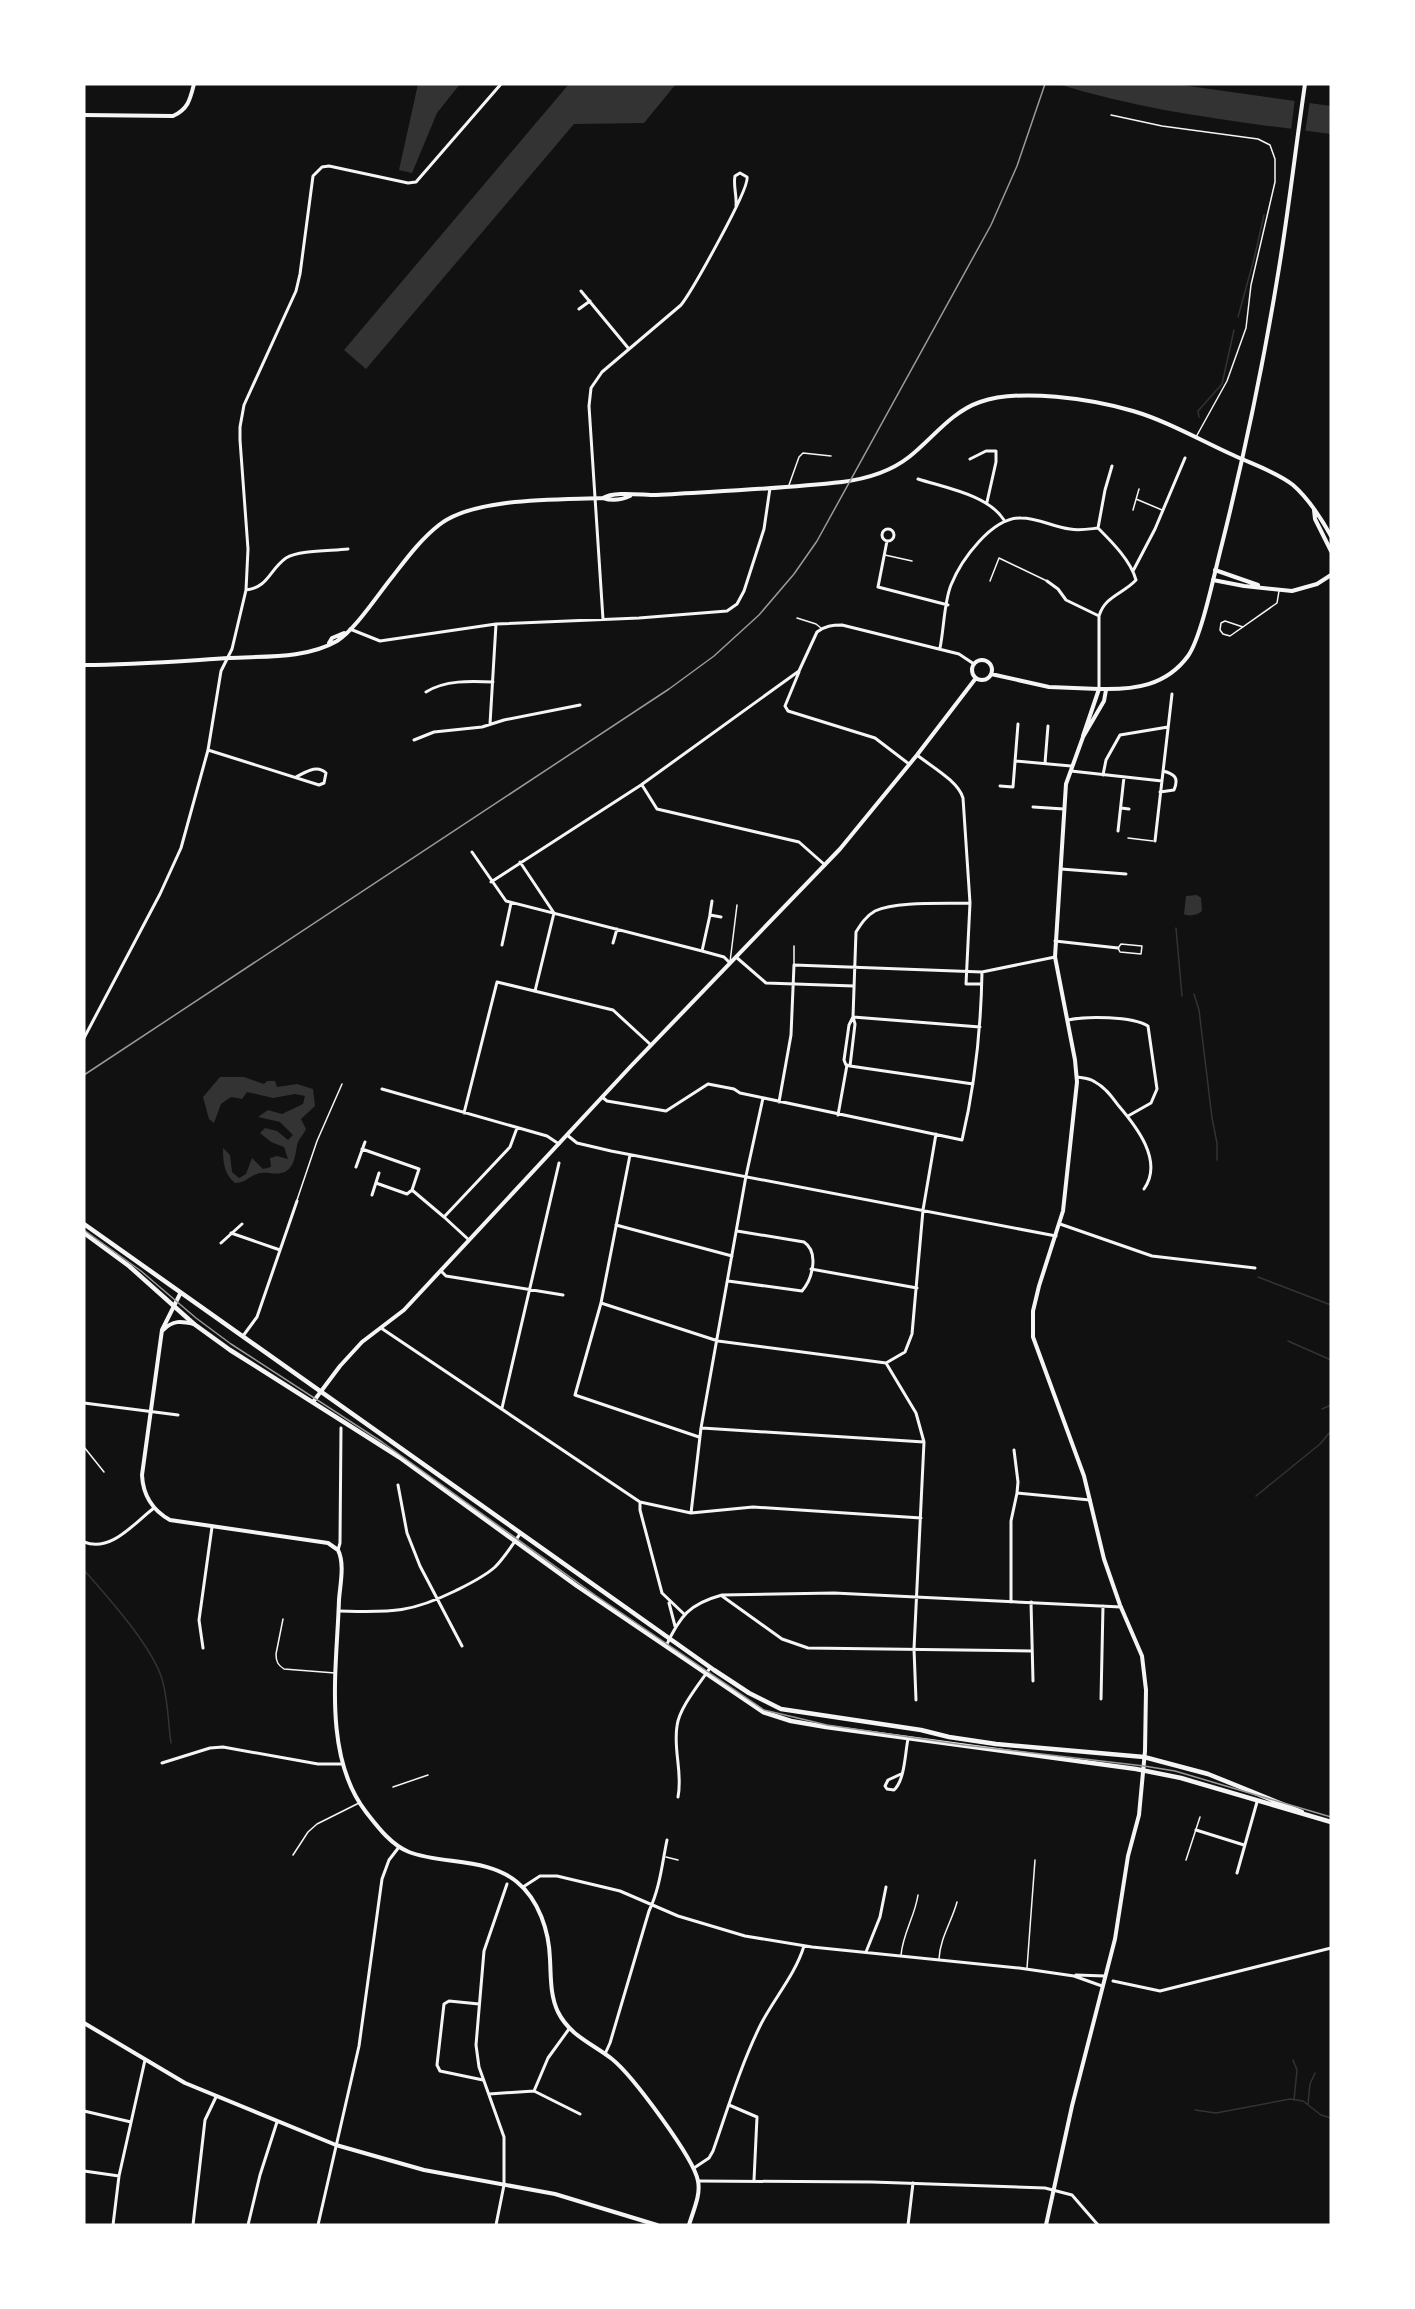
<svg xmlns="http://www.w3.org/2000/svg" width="1415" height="2309" viewBox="0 0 1415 2309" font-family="'Golos Text',sans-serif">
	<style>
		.water { fill: #333 }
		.pier { fill: #111 }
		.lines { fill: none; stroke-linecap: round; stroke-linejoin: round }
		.stream { stroke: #333; stroke-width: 1.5 }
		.service { stroke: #f5f5f5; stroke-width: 1.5 }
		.minor { stroke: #f5f5f5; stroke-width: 3 }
		.tertiary { stroke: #f5f5f5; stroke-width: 4 }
		.secondary { stroke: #f5f5f5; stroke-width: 4 }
		.primary { stroke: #f5f5f5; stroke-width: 4.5 }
		.tram { stroke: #9a9a9a; stroke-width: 1.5 }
		.rail { stroke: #9a9a9a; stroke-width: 1.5 }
	</style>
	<rect width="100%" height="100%" fill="#111"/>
	<path class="water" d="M 418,84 L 460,84 L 437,113 L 412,173 L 399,170 Z
		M 569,84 L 676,84 L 644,123 L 574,124 L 366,369 L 344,350 Z
		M 1058,84 L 1175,84 L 1331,106 L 1331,134 C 1239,122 1147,112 1058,84 Z
		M 1197,895 L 1201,898 L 1202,911 C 1198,915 1189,917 1184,914 L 1186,896 Z
		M 220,1077 L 244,1077 L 264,1084 L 267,1081 L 275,1081 L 277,1087 L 297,1084 L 313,1089 L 315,1106 L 301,1119 L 306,1129 C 304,1134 297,1141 297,1146 C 295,1156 294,1171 281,1173 C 274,1175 265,1171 257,1174 C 248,1177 246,1183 235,1183 C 224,1174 223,1162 223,1148 L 230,1155 L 232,1172 L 239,1178 L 246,1174 L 252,1158 L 263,1169 L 271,1167 L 270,1158 L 277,1156 L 288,1159 L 284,1147 L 271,1142 L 260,1133 L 265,1128 L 277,1131 L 288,1140 L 293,1135 L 280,1122 L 258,1117 L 268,1110 L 282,1114 L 303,1104 L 305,1096 L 295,1094 L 273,1098 L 247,1092 L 242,1099 L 231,1097 L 221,1104 L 214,1123 L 209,1119 L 203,1097 Z"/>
	<path class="pier" d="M 1295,98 L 1310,100 L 1305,133 L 1291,131 Z"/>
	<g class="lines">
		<path class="stream" d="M 1238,317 L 1254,259 L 1264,215
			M 1199,417 L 1198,411 L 1222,384 L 1234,330
			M 1176,928 L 1182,996
			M 1194,994 L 1199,1010 L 1212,1118 L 1217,1143 L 1217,1160
			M 1258,1277 L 1331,1305
			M 1288,1341 L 1331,1360
			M 1322,1409 L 1331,1405
			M 1256,1496 L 1320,1444 L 1331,1431
			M 84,1570 C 107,1596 152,1646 162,1679 C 168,1699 168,1722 171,1743
			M 1293,2060 L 1297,2070 L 1294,2100
			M 1308,2104 L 1310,2084 L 1315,2073
			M 1195,2110 L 1216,2113 L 1290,2099 L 1303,2101 L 1321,2115 L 1331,2118"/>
		<path class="service" d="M 1111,115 L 1162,126 L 1258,139 L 1270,145 L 1275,159 L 1275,182 L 1251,285 L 1246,328 L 1227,381 L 1196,437
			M 789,485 L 799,457 L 803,453 L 831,456
			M 1136,499 L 1162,510
			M 1133,510 L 1139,489
			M 885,555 L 912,561
			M 990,581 L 999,558 L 1047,581
			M 797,618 L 816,624 L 821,628
			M 1243,627 L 1225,621 L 1221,623 L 1220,630 L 1223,634 L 1230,636 L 1277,603 L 1279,591
			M 1128,838 L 1153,841
			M 1121,944 L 1142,946 L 1141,954 L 1120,952 L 1118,948 Z
			M 794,946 L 794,964
			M 730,962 L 737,905
			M 297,1200 L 317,1141 L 342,1084
			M 84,1447 L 104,1472
			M 283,1619 L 276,1654 C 276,1662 278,1665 284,1669 L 335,1673
			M 393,1787 L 428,1775
			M 293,1855 L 308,1832 L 317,1824 L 359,1803
			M 666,1857 L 678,1860
			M 1186,1860 L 1200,1817
			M 901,1955 C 903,1933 915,1916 918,1895
			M 939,1959 C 940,1938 952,1921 957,1902
			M 1027,1968 L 1035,1860"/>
		<path class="minor" d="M 581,291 L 629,349
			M 579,309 L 590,301
			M 970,459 L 986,451 L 996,451 L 996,462 L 987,502
			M 918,479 C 946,488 988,495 1004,520
			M 1098,528 L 1105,490 L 1112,466
			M882 535a6 6 0 1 1 12 0a6 6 0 1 1-12 0Z
			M 887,541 L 878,587 L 948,605
			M 1133,571 L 1155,529 L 1185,458
			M 1047,581 L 1058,589 L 1066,600 L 1099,616
			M 246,590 C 269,587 269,570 286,558 C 299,550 331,551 348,549
			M 603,619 L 589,406 L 591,388 L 602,372 L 681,305 C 692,291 750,188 747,177 L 740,173 L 735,176 C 733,186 737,195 736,206
			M 350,629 L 380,641 L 496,624 L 639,618 L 727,611 L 737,604 L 744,591 L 764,529 L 770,488
			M 940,648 C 944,629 944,602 951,585 C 961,560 992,517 1021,518 C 1039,518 1053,527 1070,529 C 1079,531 1089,529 1098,528 C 1112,542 1131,561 1136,580 C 1123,594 1105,596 1099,616 L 1099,689
			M 799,672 L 785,706 L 788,711 L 875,738 L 909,764
			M 426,692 C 445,680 470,681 493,682
			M 490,724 L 496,624
			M 414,740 L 434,732 L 482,727 L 504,720 L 580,705
			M 208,750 L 319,785 L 324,783 L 326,773 C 317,764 306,772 296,777
			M 917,755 C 932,767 958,781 963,798 L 970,903 L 966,984 L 981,984
			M 1015,761 L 1071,766
			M 1045,763 L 1048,726
			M 1071,771 L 1162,781
			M 1103,775 L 1106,760 L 1120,735 L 1168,727
			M 642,785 L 657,809 L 799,842 L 825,865
			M 1000,786 L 1013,787 L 1018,724
			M 1160,792 L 1174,790 C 1179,778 1175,774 1163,771
			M 1033,807 L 1064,809
			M 1121,808 L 1129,809
			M 1118,831 L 1124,777
			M 1155,841 L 1172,694
			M 472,852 L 506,901 L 702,951 L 724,957 L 730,963
			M 520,862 L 554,913 L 535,991
			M 1061,869 L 1126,874
			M 491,882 L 641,785 L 799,671 L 817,632 C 825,626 832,625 842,625 L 959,654 L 974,664
			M 710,914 L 712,901
			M 1055,941 L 1118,948
			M 613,943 L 617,929
			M 502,945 L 511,903
			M 702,951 L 710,915 L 721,917
			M 736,957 L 766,983 L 854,986
			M 853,1017 L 980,1027
			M 1068,1020 C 1086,1016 1132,1016 1148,1026 L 1157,1089 L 1151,1103 L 1128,1116
			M 84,1038 L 160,894 L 181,848 L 208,750 L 221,671 L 232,649 L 246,590 L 248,549 L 240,440 L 240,427 L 244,405 L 296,291 L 300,274 L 313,176 L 322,167 L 329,166 L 408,183 L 416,182 L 501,84
			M 846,1065 L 844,1060 L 849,1025 L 853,1017
			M 850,1066 L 973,1084
			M 1077,1077 C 1084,1078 1090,1078 1095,1082 C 1105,1087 1112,1097 1118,1105 C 1136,1126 1164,1161 1144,1189
			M 382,1089 L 547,1136 L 559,1144
			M 602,1097 L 607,1101 L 666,1111 L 708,1084 L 734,1089 L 740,1093 L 962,1140 C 975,1085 981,1029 982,972
			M 779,1102 L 791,1035 L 794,965 L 982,972 L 1055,957
			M 464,1113 L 497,982 L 613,1010 L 651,1045
			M 838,1115 L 847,1065 L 850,1066 L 855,1024 L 853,1017 L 856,932 C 861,924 866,916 875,911 C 897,901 945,904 970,903
			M 567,1135 L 577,1143 L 611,1151 L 1056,1236
			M 362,1149 L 419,1169 L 412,1190 L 444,1217
			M 630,1155 L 601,1303 L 575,1395 L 699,1437
			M 356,1167 L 365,1142
			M 376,1183 L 407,1194 L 412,1190
			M 372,1195 L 379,1173
			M 1060,1224 L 1152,1256 L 1255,1268
			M 616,1225 L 732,1256
			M 231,1233 L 280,1250
			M 469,1240 L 444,1217 L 510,1147 L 517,1128
			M 221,1243 L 242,1224
			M 811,1269 L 917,1288
			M 441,1271 L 446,1276 L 563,1295
			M 728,1281 L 802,1291 C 813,1278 819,1252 804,1242 L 737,1231
			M 601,1303 L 718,1341 L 886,1363
			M 381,1328 L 640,1502 L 640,1510 L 662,1593 L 684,1614
			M 243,1336 L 257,1317 L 297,1201
			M 886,1363 L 916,1413 L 924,1442 L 914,1649 L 916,1700
			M 886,1363 L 905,1352 L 912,1334 L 923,1210 L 936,1134
			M 84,1403 L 178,1415
			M 502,1408 L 559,1163
			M 702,1428 L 924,1442
			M 1014,1450 L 1018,1482 L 1017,1493
			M 398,1485 L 407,1533 L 420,1566 L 462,1646
			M 640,1502 L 691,1513 L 753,1507 L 921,1518
			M 691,1513 L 701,1428 L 746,1176 L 763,1098
			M 84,1542 C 111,1553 134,1523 154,1508
			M 338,1550 L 340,1543 L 341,1428
			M 722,1596 L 782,1639 L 808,1648 L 1032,1651
			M 1011,1602 L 1011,1521 L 1017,1493 L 1090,1500
			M 1031,1602 L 1033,1681
			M 669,1603 L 675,1626
			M 339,1611 C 390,1612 408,1614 455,1591 C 469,1584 484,1577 495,1567 C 505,1557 512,1545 520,1534
			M 666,1646 C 680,1616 689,1604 722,1595 L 834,1593 L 1121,1607
			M 203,1648 L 199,1620 L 212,1527
			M 1101,1699 L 1103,1606
			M 162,1763 L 210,1748 L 223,1747 L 318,1764 L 343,1764
			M 901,1774 L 888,1780 L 885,1786 L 887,1789 L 894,1790 C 905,1780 905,1753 908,1739
			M 678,1797 C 683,1773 673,1750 677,1726 C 679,1708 700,1683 710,1668
			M 1196,1830 L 1244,1845
			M 1237,1873 L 1257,1802
			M 523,1887 L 540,1876 L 557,1876 L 620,1891 L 678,1916 L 745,1936 L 812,1947 L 1019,1968 L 1074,1976 L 1102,1986
			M 866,1952 L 880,1917 L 886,1887
			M 1076,1975 L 1105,1976
			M 1113,1981 L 1160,1991 L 1331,1948
			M 479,2004 L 449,2001 L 444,2004 L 437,2065 L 440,2071 L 483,2080
			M 605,2054 L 610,2043 L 649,1911 C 660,1888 662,1864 667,1840
			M 534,2091 L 548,2058 L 569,2029
			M 489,2094 L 534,2091 L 580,2114
			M 729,2105 L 757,2117 L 754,2180
			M 84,2111 L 131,2122
			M 694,2168 L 709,2158 L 713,2151 C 728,2108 741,2064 761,2024 C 775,1997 795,1975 804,1946
			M 84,2171 L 119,2176
			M 698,2181 L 872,2182 L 1045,2188 L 1072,2195 L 1098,2225
			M 113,2225 L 119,2176 L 145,2060
			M 193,2225 L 205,2120 L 216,2097
			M 248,2225 L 260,2175 L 277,2122
			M 318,2225 L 359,2046 L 382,1879 L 389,1860 L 399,1847
			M 496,2225 L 504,2185 L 504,2137 L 479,2067 L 476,2045 L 484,1951 L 507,1884
			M 908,2225 L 913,2183"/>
		<path class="tertiary" d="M 84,115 L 173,116 C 188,109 190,100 194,84
			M 603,498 C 614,491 641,495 656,495 C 718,491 780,489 842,482 C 865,479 890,472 909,457 C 933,438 951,412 980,402 C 1020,388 1092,399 1133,411 C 1167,421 1200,440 1233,455 C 1252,464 1277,472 1293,485 C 1309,499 1321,518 1331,536
			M 1314,510 L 1315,519 L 1331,551
			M 1215,570 L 1258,585
			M 1213,580 L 1244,586 L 1292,591 L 1317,584 L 1331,575
			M 329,643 L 332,638 L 344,633
			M972 670a10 10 0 1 1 20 0a10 10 0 1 1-20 0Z
			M 84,665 C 133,665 181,661 230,658 C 264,656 306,659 337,641 C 355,630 379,593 393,576 C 407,558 421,539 439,525 C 474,497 558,500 603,498 C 612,501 621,500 630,496
			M 991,674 L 1049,687 L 1099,689
			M 180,1294 L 162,1330 L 142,1475 C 143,1496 152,1510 170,1520 L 328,1543 L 338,1550 C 345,1564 340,1585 339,1600 C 337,1666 322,1755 366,1812 C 377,1826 391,1845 409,1852 C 443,1865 487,1857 517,1882 C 539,1900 549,1931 550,1959 C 551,1977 550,1995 558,2012 C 570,2036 593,2044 612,2059 C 632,2075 694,2158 698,2181 C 701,2195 693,2211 689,2225
			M 163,1330 C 173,1320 181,1321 194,1324
			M 313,1402 L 340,1366 L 362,1342 L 404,1310 L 631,1066 L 840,849 L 917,755 L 976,678
			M 84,2023 L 185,2083 L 336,2145 L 424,2170 L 555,2194 L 657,2225"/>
		<path class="secondary" d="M 1083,736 L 1099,689 C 1134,690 1166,686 1188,656 C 1202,636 1215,570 1222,544 C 1245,452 1264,361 1279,268 C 1289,207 1296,145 1305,84
			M 1046,2225 L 1072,2106 L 1115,1939 L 1128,1856 L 1139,1815 L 1145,1751 L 1146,1690 L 1142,1656 L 1120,1605 L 1104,1559 L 1084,1476 L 1033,1337 L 1033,1311 L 1039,1286 L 1063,1211 L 1077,1082 L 1075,1060 L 1055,957 L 1066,784 L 1083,737 L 1104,701 L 1106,690"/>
		<path class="primary" d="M 84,1224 L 714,1670 L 749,1693 L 781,1709 L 921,1730 L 949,1737 L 996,1744 L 1144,1757 L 1208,1774 L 1302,1812
			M 84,1233 L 129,1266 L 194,1324 L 230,1350 L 399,1457 L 577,1586 L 763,1712 L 791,1721 L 826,1727 L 1136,1769 L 1181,1778 L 1331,1822"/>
		<path class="tram" d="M 84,1230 L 141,1271 L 196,1318 L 231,1344 L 382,1442 L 595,1595 L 764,1710 L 827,1725 L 964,1745 L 1144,1766 L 1175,1771 L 1331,1817"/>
		<path class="rail" d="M 84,1075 L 669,689 L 714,656 L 759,615 L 794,574 L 817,541 L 991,225 L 1017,166 L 1045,84"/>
	</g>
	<rect width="1415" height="2309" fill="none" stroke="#ffffff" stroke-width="171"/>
</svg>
